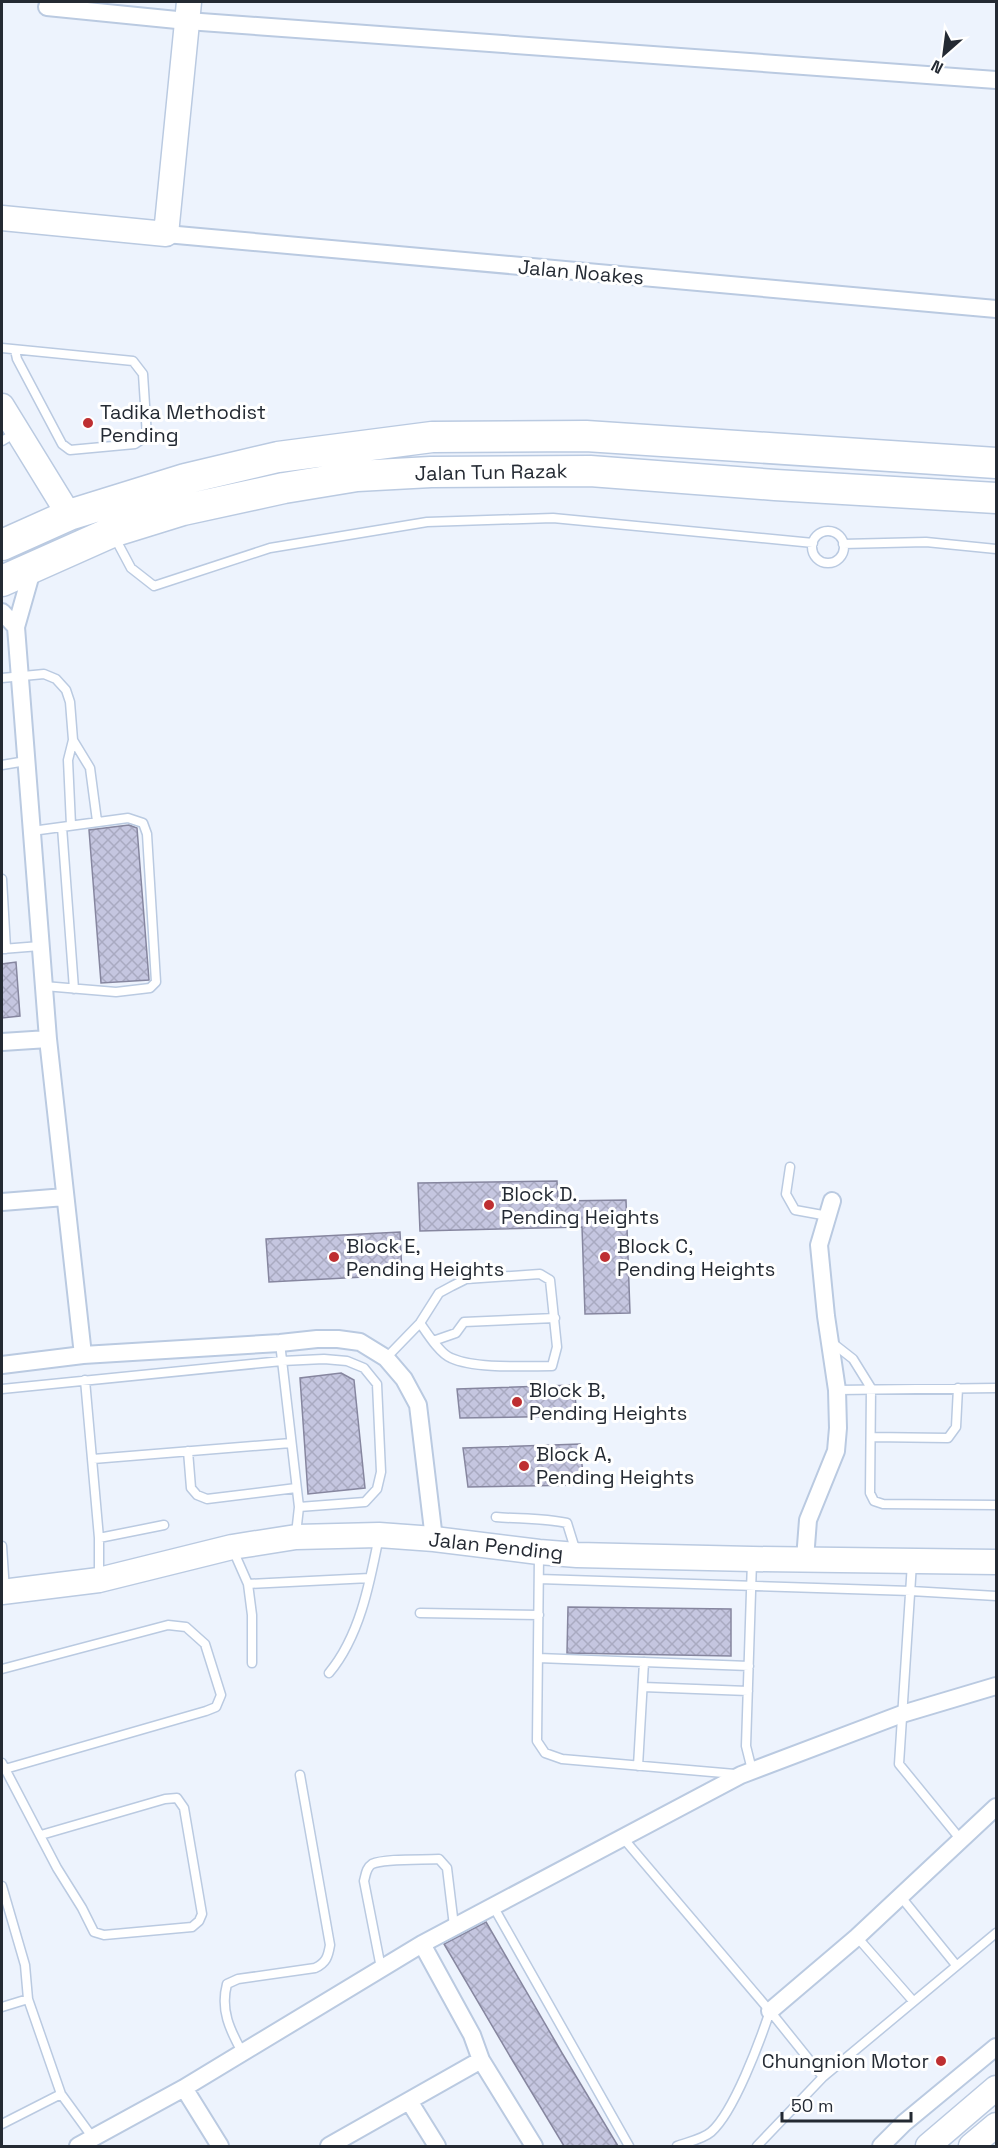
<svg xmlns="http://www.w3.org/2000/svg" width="998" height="2148" viewBox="0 0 998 2148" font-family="'Space Grotesk',sans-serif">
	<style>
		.building { fill: url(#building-cross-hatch); stroke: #86869f; stroke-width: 1.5 }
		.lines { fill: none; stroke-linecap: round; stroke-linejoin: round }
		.lane-casing { stroke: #bacae1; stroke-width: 11 }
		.street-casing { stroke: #bacae1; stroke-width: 20 }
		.secondary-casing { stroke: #bacae1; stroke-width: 27 }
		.highway-casing { stroke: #bacae1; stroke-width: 33 }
		.lane { stroke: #fff; stroke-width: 8 }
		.street { stroke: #fff; stroke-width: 16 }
		.secondary { stroke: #fff; stroke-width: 24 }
		.highway { stroke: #fff; stroke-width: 30 }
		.poi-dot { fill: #be2f31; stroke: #fff; stroke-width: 2 }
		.labels { text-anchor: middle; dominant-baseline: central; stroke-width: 6; stroke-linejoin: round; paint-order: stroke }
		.street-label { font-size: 20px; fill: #242a33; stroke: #fff }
		.poi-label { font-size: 20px; fill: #242a33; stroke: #fff; text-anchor: start }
	</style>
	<defs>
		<pattern id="building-cross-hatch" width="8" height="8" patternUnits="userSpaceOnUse" patternTransform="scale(1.5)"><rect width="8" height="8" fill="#c5c6e0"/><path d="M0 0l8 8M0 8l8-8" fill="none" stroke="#a9aac1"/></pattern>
	</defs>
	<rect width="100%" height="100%" fill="#edf3fd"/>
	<path class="building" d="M 129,825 L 137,828 L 149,980 L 101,983 L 89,830 Z
		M 16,962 L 20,1016 L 2,1018 L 2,964 Z
		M 557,1181 L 558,1201 L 626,1200 L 630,1313 L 585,1314 L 582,1227 L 420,1231 L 418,1183 Z
		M 400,1232 L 402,1275 L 269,1282 L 266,1239 Z
		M 341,1373 L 354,1380 L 365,1488 L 308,1494 L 300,1378 Z
		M 574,1385 L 577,1416 L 460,1418 L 457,1389 Z
		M 580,1444 L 584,1485 L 468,1487 L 463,1448 Z
		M 568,1607 L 731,1609 L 731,1656 L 567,1653 Z
		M 486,1922 L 562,2053 L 618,2146 L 564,2146 L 511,2058 L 444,1944 Z"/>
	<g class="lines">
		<defs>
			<path id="lane" d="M 2,348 L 133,361 L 143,374 L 147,436 L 135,444 L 70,450 L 62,444 L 17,359 L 15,350
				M 2,441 L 17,432
				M812 547a16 16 0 1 1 32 0a16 16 0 1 1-32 0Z
				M 115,538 L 131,568 L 154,586 L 270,548 L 427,522 L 553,518 L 813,543
				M 843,544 L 926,542 L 996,549
				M 2,678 L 44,674 L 56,679 L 66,690 L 70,702 L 73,740 L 90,768 L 97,821
				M 2,765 L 26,761
				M 71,825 L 68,760 L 73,740
				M 62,827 L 74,989
				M 32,831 L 128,818 L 143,823 L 147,834 L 156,982 L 150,988 L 116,992 L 44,986
				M 2,879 L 6,949
				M 2,949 L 40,946
				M 790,1167 L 786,1194 L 795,1210 L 828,1216
				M 433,1341 L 456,1333 L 464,1322 L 555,1318
				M 830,1341 L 853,1359 L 871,1388 L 870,1493 L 874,1501 L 883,1504 L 996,1505
				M 280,1343 L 299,1507 L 296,1534
				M 386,1358 L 420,1323 L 439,1293 L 452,1286 L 466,1279 L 540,1274 L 550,1280 L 557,1347 L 552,1366 C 525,1366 475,1369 451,1358 C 440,1354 427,1333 420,1323
				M 85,1380 L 99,1538 L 99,1577
				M 2,1389 L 282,1361 L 324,1359 L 347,1361 L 364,1368 L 377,1384 L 381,1472 L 377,1489 L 365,1502 L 299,1507
				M 837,1390 L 996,1388
				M 871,1437 L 948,1438 L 956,1427 L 958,1388
				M 188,1451 L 191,1488 L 197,1495 L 207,1499 L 296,1488
				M 93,1459 L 291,1443
				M 496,1517 C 520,1519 543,1518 567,1523 L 576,1552
				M 99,1538 L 164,1525
				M 2,1546 L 5,1591
				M 233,1550 L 248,1584 L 252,1615 L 252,1663
				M 539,1555 L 537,1741 L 545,1753 L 562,1759 L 735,1774
				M 752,1561 L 746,1746 L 752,1770
				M 912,1563 L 899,1764 L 961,1840
				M 539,1579 L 911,1591 L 996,1596
				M 248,1584 L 370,1578
				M 420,1613 L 539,1615
				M 538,1658 L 749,1666
				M 2,1669 L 168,1625 L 186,1627 L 205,1644 L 221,1695 L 216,1707 L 206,1711 L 5,1769
				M 329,1673 C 360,1636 370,1582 379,1536
				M 643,1687 L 748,1691
				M 2,1763 L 57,1868 L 82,1908 L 94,1932 L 104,1935 L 192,1927 L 199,1921 L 202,1914 L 184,1808 L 177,1798 L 165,1799 L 41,1835
				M 638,1766 L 644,1662
				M 623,1838 L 770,2011 L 823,2077
				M 2,1886 L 25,1965 L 28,1999
				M 901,1897 L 956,1965
				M 493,1906 L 629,2146
				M 857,1937 L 913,2001
				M 381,1968 L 364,1881 C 366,1874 366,1868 372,1864 C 385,1858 423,1860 439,1859 L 447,1868 L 454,1926
				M 2,2007 L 28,1999 L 61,2094 L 93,2138
				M 242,2052 C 230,2030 220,2010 227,1984 L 238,1979 L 315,1968 C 326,1963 328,1957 330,1945 L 300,1775
				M 2,2124 L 61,2094
				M 677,2146 C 688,2142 703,2139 711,2132 C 734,2112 760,2041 770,2011
				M 757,2146 L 823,2077 L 996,1933"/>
			<path id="street" d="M 47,7 L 187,21 L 996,80
				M 166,234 L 996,309
				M 33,567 L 16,627 L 48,1039 L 83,1355
				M 2,612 L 16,627
				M 2,1042 L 48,1039
				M 2,1202 L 65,1197
				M 2,1365 L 83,1355 L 280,1343 L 317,1339 L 338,1339 L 360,1342 L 386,1358 L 404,1379 L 418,1405 L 434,1539
				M 805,1559 L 808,1520 L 836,1451 L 838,1428 L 837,1390 L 826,1316 L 819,1245 L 832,1201
				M 422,1944 L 472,2035 L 481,2060 L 534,2146
				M 770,2011 L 857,1937 L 996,1807
				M 184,2088 L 220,2146
				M 409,2101 L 437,2146
				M 78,2146 L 184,2088 L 422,1944 L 741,1775 L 902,1714 L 996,1686
				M 329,2146 L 481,2060
				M 881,2146 L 904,2123 L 996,2047"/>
			<path id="secondary" d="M 2,218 L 166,234 L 189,2
				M 2,406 L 69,515
				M 2,1592 L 99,1580 L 232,1547 L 296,1537 L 379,1535 L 434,1539 L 539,1552 L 577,1555 L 752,1559 L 996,1562
				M 928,2146 L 996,2088
				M 971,2146 L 996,2125"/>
			<path id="highway" d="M 2,545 L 69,515 L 185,479 L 278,457 L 432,437 L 586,436 L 996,463
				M 2,581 L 112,532 L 183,510 L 284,488 L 357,476 L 431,472 L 590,471 L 775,485 L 996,498"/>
		</defs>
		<use href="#lane" class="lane-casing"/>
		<use href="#street" class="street-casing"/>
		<use href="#secondary" class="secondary-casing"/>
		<use href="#highway" class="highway-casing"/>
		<use href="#lane" class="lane"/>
		<use href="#street" class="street"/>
		<use href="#secondary" class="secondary"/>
		<use href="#highway" class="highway"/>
	</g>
	<g class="poi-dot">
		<circle cx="88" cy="423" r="6"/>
		<circle cx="489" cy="1205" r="6"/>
		<circle cx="334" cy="1257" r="6"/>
		<circle cx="605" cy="1257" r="6"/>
		<circle cx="517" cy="1402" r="6"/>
		<circle cx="524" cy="1466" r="6"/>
		<circle cx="941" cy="2061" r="6"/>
	</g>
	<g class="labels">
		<g class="street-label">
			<text transform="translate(581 272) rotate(5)">Jalan Noakes</text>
			<text transform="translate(491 472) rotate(-1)">Jalan Tun Razak</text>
			<text transform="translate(496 1546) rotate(6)">Jalan Pending</text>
		</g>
		<g class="poi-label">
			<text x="100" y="412">Tadika Methodist<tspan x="100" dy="23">Pending</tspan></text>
			<text x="501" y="1194">Block D.<tspan x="501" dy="23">Pending Heights</tspan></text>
			<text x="346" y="1246">Block E,<tspan x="346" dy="23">Pending Heights</tspan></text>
			<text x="617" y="1246">Block C,<tspan x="617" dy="23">Pending Heights</tspan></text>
			<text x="529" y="1390">Block B,<tspan x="529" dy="23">Pending Heights</tspan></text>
			<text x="536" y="1454">Block A,<tspan x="536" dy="23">Pending Heights</tspan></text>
			<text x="929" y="2061" text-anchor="end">Chungnion Motor</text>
		</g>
	</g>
	<rect width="998" height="2148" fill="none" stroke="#242a33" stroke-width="6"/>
	<g transform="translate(944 54) rotate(208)" stroke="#ffffff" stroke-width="4.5" paint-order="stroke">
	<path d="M0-4.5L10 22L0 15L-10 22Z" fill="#242a33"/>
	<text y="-9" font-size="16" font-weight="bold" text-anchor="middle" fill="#242a33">N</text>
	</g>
	<path d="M782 2112v9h129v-9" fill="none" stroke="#242a33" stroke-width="3"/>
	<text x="791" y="2112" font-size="18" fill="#242a33" stroke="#ffffff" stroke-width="4.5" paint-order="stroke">50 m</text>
</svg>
